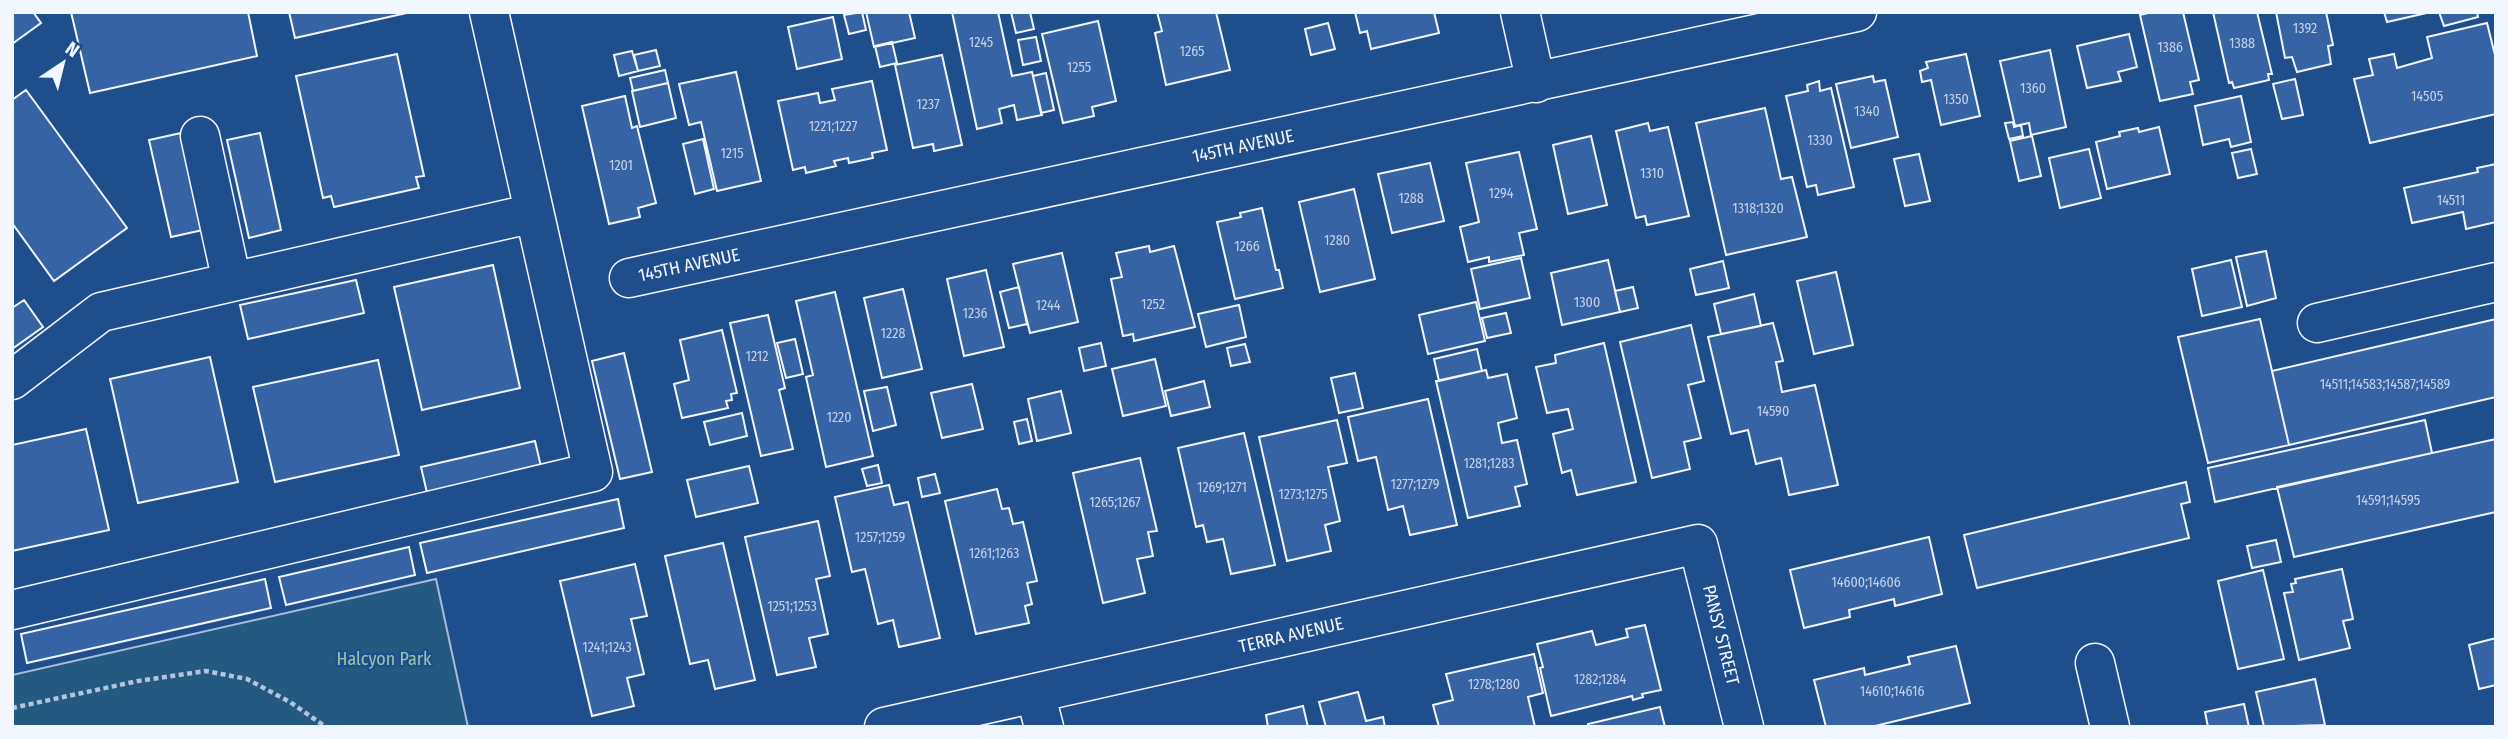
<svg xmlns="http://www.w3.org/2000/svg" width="2508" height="739" viewBox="0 0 2508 739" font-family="'Fira Sans Condensed',sans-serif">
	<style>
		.green { fill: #245a82; stroke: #a8bbd7; stroke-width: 2 }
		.building { fill: #3563a3; stroke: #f2f6ff; stroke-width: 2 }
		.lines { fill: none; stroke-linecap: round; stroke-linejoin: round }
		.minor-casing { stroke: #f2f6ff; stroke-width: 41 }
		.path { stroke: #b3c4dc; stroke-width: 4.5; stroke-dasharray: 5 3.5; stroke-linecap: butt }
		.minor { stroke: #1f4e8c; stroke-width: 38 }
		.labels { text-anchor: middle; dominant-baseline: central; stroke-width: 5; stroke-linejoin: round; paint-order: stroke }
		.number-label { font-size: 14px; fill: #c3d1e8 }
		.street-label { font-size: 18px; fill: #f2f6ff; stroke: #1f4e8c }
		.park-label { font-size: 18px; fill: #97c8a6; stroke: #1f4e8c }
	</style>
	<rect width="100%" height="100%" fill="#1f4e8c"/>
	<path class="green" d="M 436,579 L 468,727 L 12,727 L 12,675 Z"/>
	<path class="building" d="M 12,12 L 33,12 L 41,23 L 12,44 Z
		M 71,12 L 248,12 L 257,56 L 90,93 Z
		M 289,12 L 411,12 L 295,38 Z
		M 862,12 L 866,30 L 849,34 L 844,15 Z
		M 866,12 L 909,12 L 915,38 L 874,47 Z
		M 952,12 L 998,12 L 1012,76 L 1032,72 L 1042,115 L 1017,120 L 1014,105 L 999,109 L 1002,123 L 977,129 Z
		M 1011,12 L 1030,12 L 1034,29 L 1016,33 Z
		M 1157,12 L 1216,12 L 1230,70 L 1166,85 L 1155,33 L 1162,31 Z
		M 1355,12 L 1434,12 L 1439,33 L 1371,49 L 1367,31 L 1360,33 Z
		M 2152,12 L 2183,12 L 2199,80 L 2190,82 L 2193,94 L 2160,101 L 2140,15 Z
		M 2213,12 L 2257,12 L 2272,74 L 2268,74 L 2269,80 L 2234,88 L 2232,82 L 2229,83 Z
		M 2276,12 L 2326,12 L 2333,45 L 2328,46 L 2331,64 L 2297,72 L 2292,57 L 2285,58 Z
		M 2384,12 L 2431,12 L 2387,22 Z
		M 2439,12 L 2477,12 L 2478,17 L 2444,26 Z
		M 833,17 L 842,59 L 797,69 L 788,27 Z
		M 1098,21 L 1116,101 L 1092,107 L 1094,116 L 1063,123 L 1042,34 Z
		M 1328,23 L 1335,49 L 1311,55 L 1305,29 Z
		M 2487,23 L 2496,59 L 2496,114 L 2370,143 L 2354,79 L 2373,75 L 2369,59 L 2394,54 L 2397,68 L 2432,58 L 2427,37 Z
		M 2129,34 L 2137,67 L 2118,72 L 2121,81 L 2087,88 L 2077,46 Z
		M 1036,37 L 1041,61 L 1023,65 L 1018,40 Z
		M 892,42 L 897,63 L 880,67 L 875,46 Z
		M 656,50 L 660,66 L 638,71 L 634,55 Z
		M 2050,50 L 2066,127 L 2031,135 L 2029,123 L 2015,126 L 2000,61 Z
		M 632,51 L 638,71 L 619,76 L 614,55 Z
		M 397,54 L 424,176 L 416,177 L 419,188 L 334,207 L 331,196 L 323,198 L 296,76 Z
		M 1966,54 L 1980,116 L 1941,125 L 1931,80 L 1922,82 L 1920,71 L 1928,68 L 1926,62 Z
		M 942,55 L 962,145 L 934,151 L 933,144 L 913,148 L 895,65 Z
		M 665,70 L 668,83 L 633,91 L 630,78 Z
		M 736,72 L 761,181 L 717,191 L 701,122 L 689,125 L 679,84 Z
		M 1046,73 L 1054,110 L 1041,113 L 1033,76 Z
		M 1873,76 L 1874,82 L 1885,80 L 1898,137 L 1851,148 L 1836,84 Z
		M 2295,79 L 2303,115 L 2282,119 L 2273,84 Z
		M 872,81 L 887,150 L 872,153 L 873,158 L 849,163 L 848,158 L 834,161 L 836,166 L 806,173 L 805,167 L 793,170 L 778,101 L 818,93 L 820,103 L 835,100 L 832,89 Z
		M 1819,81 L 1820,91 L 1831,88 L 1854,187 L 1818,195 L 1816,185 L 1807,187 L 1786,96 L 1808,91 L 1807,85 Z
		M 668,83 L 676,118 L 640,127 L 632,91 Z
		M 26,90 L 127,228 L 54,281 L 12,223 L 12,100 Z
		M 625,96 L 632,128 L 637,126 L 656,203 L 638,208 L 640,217 L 609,224 L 582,106 Z
		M 2241,96 L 2251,142 L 2231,147 L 2229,139 L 2203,145 L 2195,106 Z
		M 1765,108 L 1781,179 L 1792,177 L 1807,237 L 1726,255 L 1696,123 Z
		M 2013,122 L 2014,127 L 2021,125 L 2023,136 L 2009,139 L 2005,123 Z
		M 1648,123 L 1650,131 L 1668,127 L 1689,216 L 1647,225 L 1645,216 L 1636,218 L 1616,131 Z
		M 2159,127 L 2170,174 L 2107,189 L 2096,142 L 2120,136 L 2119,132 L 2138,128 L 2139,132 Z
		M 181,133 L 203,230 L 171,237 L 149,140 Z
		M 260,133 L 281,230 L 249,238 L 227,140 Z
		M 1591,136 L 1607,205 L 1568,214 L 1553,145 Z
		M 2032,136 L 2041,176 L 2019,181 L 2010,141 Z
		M 703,139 L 714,189 L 695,194 L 683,144 Z
		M 2089,149 L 2101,198 L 2060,208 L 2049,158 Z
		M 2251,149 L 2257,174 L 2238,178 L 2232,153 Z
		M 1519,152 L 1537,229 L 1519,233 L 1524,255 L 1489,262 L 1489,257 L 1468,262 L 1460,227 L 1479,222 L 1466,163 Z
		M 1919,154 L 1930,201 L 1905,206 L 1894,159 Z
		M 1430,163 L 1444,221 L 1392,233 L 1378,174 Z
		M 2496,164 L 2496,222 L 2466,229 L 2463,212 L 2412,223 L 2404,188 L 2478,172 L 2477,168 Z
		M 1354,189 L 1375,279 L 1320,292 L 1299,202 Z
		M 1262,208 L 1276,270 L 1279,270 L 1283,288 L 1235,299 L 1217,222 L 1241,217 L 1240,213 Z
		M 1149,246 L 1150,252 L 1174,246 L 1195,327 L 1134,341 L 1133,334 L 1123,336 L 1111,279 L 1122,277 L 1116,253 Z
		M 2266,251 L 2276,298 L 2247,306 L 2236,257 Z
		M 1062,253 L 1078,322 L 1030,333 L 1013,264 Z
		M 1521,258 L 1530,298 L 1480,309 L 1471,269 Z
		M 1608,260 L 1620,312 L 1562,325 L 1551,273 Z
		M 2231,260 L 2242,307 L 2202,316 L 2192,269 Z
		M 1723,261 L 1729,288 L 1696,295 L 1690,269 Z
		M 493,265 L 520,388 L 422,410 L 394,287 Z
		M 986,270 L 1004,347 L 964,356 L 947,279 Z
		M 1836,272 L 1853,345 L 1814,354 L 1797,281 Z
		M 356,280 L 364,313 L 248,339 L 240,305 Z
		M 1019,287 L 1027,324 L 1009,328 L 1000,292 Z
		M 1633,287 L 1638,308 L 1620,312 L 1615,291 Z
		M 903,289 L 922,369 L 882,378 L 864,298 Z
		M 835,292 L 873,456 L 826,467 L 806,377 L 813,375 L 796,301 Z
		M 1754,294 L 1761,326 L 1721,334 L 1714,304 Z
		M 24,300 L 43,327 L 12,349 L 12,308 Z
		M 1476,302 L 1485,341 L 1428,354 L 1419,315 Z
		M 1239,305 L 1246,337 L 1206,347 L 1198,314 Z
		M 1506,313 L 1511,333 L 1487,338 L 1482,318 Z
		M 768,315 L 785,388 L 779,390 L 793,449 L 761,456 L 730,323 Z
		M 2260,319 L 2289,445 L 2208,463 L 2178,337 Z
		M 2496,319 L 2496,397 L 2289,445 L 2272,371 Z
		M 1773,323 L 1783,361 L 1776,362 L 1782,392 L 1815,385 L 1838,485 L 1789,495 L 1781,458 L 1756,464 L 1748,430 L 1731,434 L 1708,337 Z
		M 1691,325 L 1704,381 L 1688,385 L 1701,438 L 1684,442 L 1690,469 L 1652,478 L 1620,342 Z
		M 722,330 L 737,393 L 731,394 L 732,400 L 726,401 L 728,408 L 682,418 L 674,384 L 689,380 L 680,340 Z
		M 795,339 L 803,374 L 786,378 L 777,343 Z
		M 1101,343 L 1106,366 L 1084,371 L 1079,348 Z
		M 1604,343 L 1636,482 L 1577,495 L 1571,470 L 1562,473 L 1553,434 L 1573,429 L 1568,409 L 1547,413 L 1536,367 L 1556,363 L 1555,355 Z
		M 1245,344 L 1250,362 L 1231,366 L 1227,348 Z
		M 1477,349 L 1482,371 L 1439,381 L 1434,359 Z
		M 624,353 L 652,472 L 620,479 L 592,361 Z
		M 210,357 L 238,482 L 138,503 L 110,379 Z
		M 1155,359 L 1166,406 L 1123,416 L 1112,369 Z
		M 378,360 L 399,455 L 275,482 L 253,387 Z
		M 1486,370 L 1488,378 L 1507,374 L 1517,418 L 1498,423 L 1502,443 L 1517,440 L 1527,484 L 1515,487 L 1520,506 L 1468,518 L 1436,381 Z
		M 1355,373 L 1363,408 L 1339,413 L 1331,378 Z
		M 1204,381 L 1210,407 L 1171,416 L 1165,391 Z
		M 972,384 L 983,429 L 942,438 L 931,393 Z
		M 887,387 L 896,425 L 873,431 L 864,391 Z
		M 1061,391 L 1071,433 L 1037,441 L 1028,399 Z
		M 1428,399 L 1457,525 L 1410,535 L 1403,506 L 1388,510 L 1376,457 L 1358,461 L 1348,417 Z
		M 742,413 L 747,436 L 710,445 L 704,422 Z
		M 1027,419 L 1032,441 L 1019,444 L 1014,422 Z
		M 1337,420 L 1347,463 L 1328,467 L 1340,521 L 1325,525 L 1331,551 L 1287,561 L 1259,437 Z
		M 2425,420 L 2432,453 L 2215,502 L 2208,468 Z
		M 86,429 L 109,530 L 12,551 L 12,445 Z
		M 1244,433 L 1275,565 L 1231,574 L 1223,539 L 1207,542 L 1203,525 L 1196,527 L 1178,448 Z
		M 2496,439 L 2496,512 L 2294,557 L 2277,487 Z
		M 535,441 L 542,471 L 428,497 L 421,467 Z
		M 1140,458 L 1157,531 L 1148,532 L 1153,556 L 1137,559 L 1145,593 L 1103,603 L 1073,473 Z
		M 878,465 L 882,483 L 867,486 L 862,469 Z
		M 749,466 L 758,503 L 696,517 L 687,480 Z
		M 935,474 L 940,493 L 922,497 L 918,478 Z
		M 2186,482 L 2190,502 L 2181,504 L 2189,538 L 1977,588 L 1964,535 Z
		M 889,485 L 894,505 L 908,502 L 940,638 L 899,647 L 893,620 L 878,624 L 865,569 L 852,572 L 835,497 Z
		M 997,489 L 1002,509 L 1009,508 L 1013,524 L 1023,522 L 1037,581 L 1027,583 L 1032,604 L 1025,606 L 1029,623 L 976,634 L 945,501 Z
		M 618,499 L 624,528 L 427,573 L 420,543 Z
		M 818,521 L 830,576 L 816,579 L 828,634 L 809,638 L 816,667 L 777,675 L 745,537 Z
		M 1929,537 L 1942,594 L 1895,606 L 1894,599 L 1849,610 L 1850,617 L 1804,628 L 1790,570 Z
		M 2276,540 L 2281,562 L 2252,568 L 2247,546 Z
		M 723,543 L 755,680 L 715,689 L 708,660 L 690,664 L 665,556 Z
		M 409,547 L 415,575 L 286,605 L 279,577 Z
		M 635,564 L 647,616 L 631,619 L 644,674 L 627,678 L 634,706 L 592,716 L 560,581 Z
		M 2342,569 L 2353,619 L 2343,621 L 2350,648 L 2299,660 L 2284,593 L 2293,592 L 2291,584 L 2296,583 L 2295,579 Z
		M 2263,570 L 2284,659 L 2238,669 L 2218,581 Z
		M 265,579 L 271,608 L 27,663 L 21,634 Z
		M 1645,625 L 1661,690 L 1642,694 L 1643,697 L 1633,700 L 1632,696 L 1551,716 L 1540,668 L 1543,667 L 1537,644 L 1592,631 L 1596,645 L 1628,637 L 1626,629 Z
		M 2496,638 L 2496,685 L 2479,689 L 2469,645 Z
		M 1956,646 L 1970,703 L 1871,727 L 1826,727 L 1814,680 L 1864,668 L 1865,675 L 1910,664 L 1908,657 Z
		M 1534,654 L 1543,693 L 1528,697 L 1535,727 L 1439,727 L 1433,705 L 1453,700 L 1446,674 Z
		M 2315,679 L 2325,725 L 2264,727 L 2256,692 Z
		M 1358,692 L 1366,721 L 1383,717 L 1385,727 L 1326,727 L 1319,702 Z
		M 2244,704 L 2249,727 L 2208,727 L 2205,712 Z
		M 1303,706 L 1308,727 L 1268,727 L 1266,715 Z
		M 1660,707 L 1665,727 L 1588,727 L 1588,724 Z"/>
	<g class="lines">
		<defs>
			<path id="minor" d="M 1520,12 L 1536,83
				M 200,136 L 232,282
				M 629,278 L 1857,12
				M 2317,323 L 2496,282
				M 12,380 L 101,312 L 534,213
				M 12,610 L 593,472 L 489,12
				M 2095,663 L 2110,727
				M 1035,693 L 1044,727
				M 884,727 L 1698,544 L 1744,727"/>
		</defs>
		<use href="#minor" class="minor-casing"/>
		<path class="path" d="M 12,708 L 138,681 L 206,671 L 247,679 L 290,702 L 326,727"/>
		<use href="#minor" class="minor"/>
	</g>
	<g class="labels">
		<g class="number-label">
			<text x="2305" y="28">1392</text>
			<text x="981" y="42">1245</text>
			<text x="2242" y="43">1388</text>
			<text x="2170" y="47">1386</text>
			<text x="1192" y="51">1265</text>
			<text x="1079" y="67">1255</text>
			<text x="2033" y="88">1360</text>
			<text x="2427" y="96">14505</text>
			<text x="1956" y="99">1350</text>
			<text x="928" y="104">1237</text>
			<text x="1867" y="111">1340</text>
			<text x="833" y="126">1221;1227</text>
			<text x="1820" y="140">1330</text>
			<text x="732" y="153">1215</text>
			<text x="621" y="165">1201</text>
			<text x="1652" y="173">1310</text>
			<text x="1501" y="193">1294</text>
			<text x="1411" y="198">1288</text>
			<text x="2451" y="200">14511</text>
			<text x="1758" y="208">1318;1320</text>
			<text x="1337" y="240">1280</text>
			<text x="1247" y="246">1266</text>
			<text x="1587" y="302">1300</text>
			<text x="1153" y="304">1252</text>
			<text x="1048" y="305">1244</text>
			<text x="975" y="313">1236</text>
			<text x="893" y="333">1228</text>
			<text x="757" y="356">1212</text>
			<text x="2385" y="384">14511;14583;14587;14589</text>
			<text x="1773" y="411">14590</text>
			<text x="839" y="417">1220</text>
			<text x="1489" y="463">1281;1283</text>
			<text x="1415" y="484">1277;1279</text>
			<text x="1222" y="487">1269;1271</text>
			<text x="1303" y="494">1273;1275</text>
			<text x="2388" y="500">14591;14595</text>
			<text x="1115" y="502">1265;1267</text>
			<text x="880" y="537">1257;1259</text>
			<text x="994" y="553">1261;1263</text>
			<text x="1866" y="582">14600;14606</text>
			<text x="792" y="606">1251;1253</text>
			<text x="607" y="647">1241;1243</text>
			<text x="1600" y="679">1282;1284</text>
			<text x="1494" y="684">1278;1280</text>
			<text x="1892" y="691">14610;14616</text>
		</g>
		<g class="street-label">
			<text transform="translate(1243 146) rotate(-12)">145TH AVENUE</text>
			<text transform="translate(689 265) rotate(-12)">145TH AVENUE</text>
			<text transform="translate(1291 635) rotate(-13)">TERRA AVENUE</text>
			<text transform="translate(1721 635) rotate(76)">PANSY STREET</text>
		</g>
		<g class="park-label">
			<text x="384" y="659">Halcyon Park</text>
		</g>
	</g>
	<rect width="2508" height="739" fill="none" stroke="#f2f6ff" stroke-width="28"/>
	<g transform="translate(63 63) rotate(35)" stroke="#1f4e8c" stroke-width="5" paint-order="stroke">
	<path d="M0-5L12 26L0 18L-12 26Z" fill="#f2f6ff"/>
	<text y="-10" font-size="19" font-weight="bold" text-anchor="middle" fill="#f2f6ff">N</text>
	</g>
</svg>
